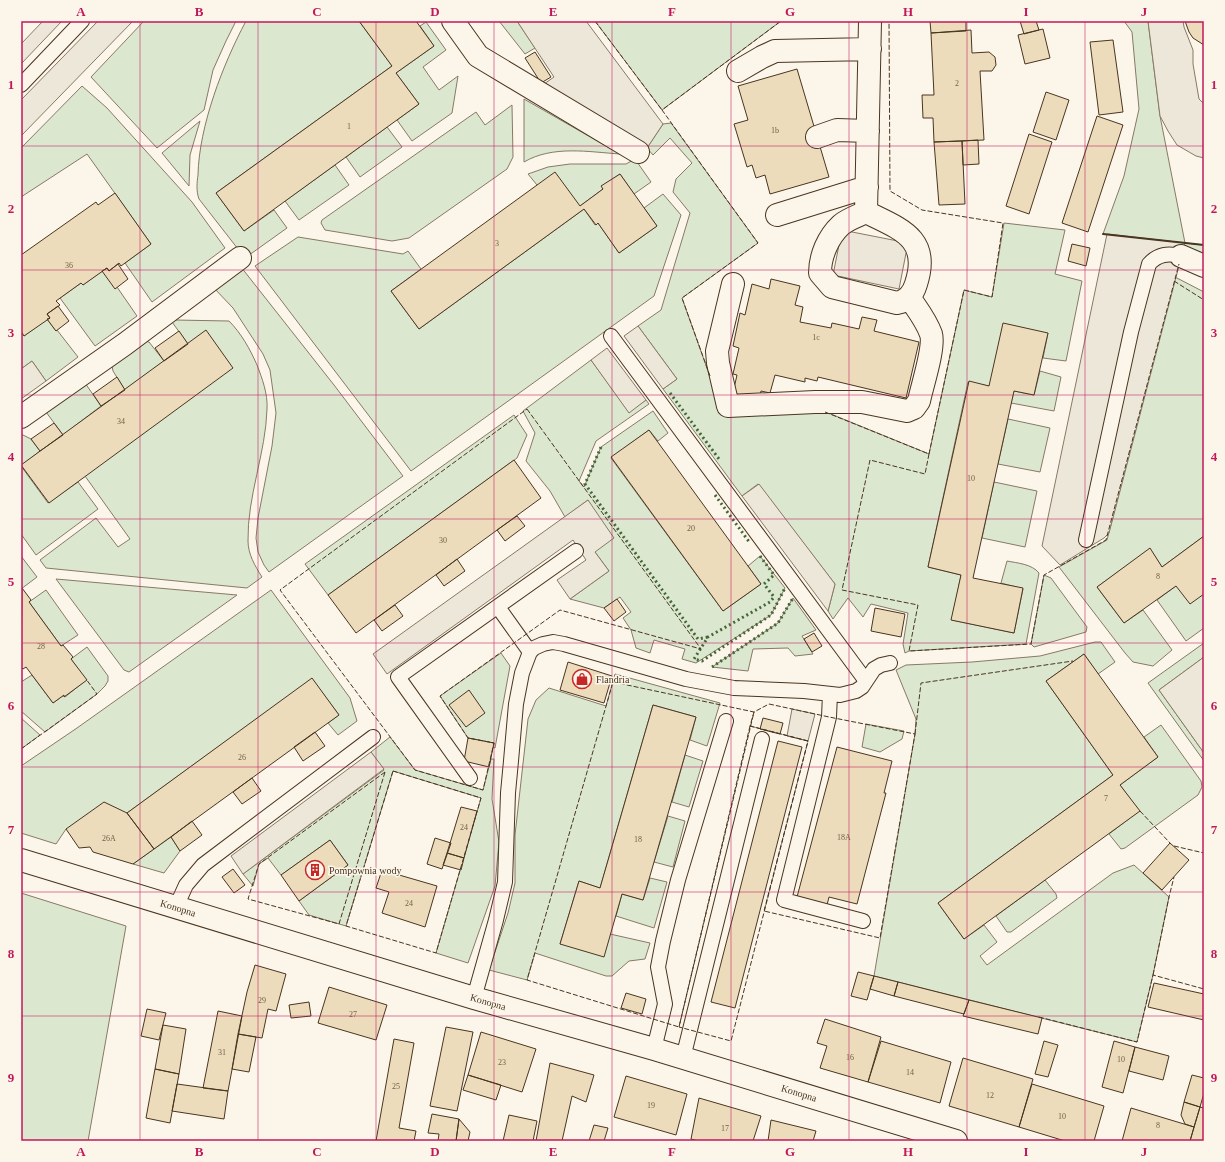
<svg xmlns="http://www.w3.org/2000/svg" width="1225" height="1162" viewBox="0 0 1225 1162" font-family="Georgia,serif">
	<style>
		.green { fill: #dce7d0; stroke: #887966 }
		.parking { fill: #ede7d9; stroke: #887966 }
		.building { fill: #ecdcbc; stroke: #4a3520 }
		.lines { fill: none; stroke-linecap: round; stroke-linejoin: round }
		.service-casing { stroke: #4a3520; stroke-width: 16 }
		.minor-casing { stroke: #4a3520; stroke-width: 24 }
		.service { stroke: #fbf6e9; stroke-width: 14 }
		.minor { stroke: #fbf6e9; stroke-width: 22 }
		.hedge { stroke: #436837; stroke-width: 3; stroke-dasharray: 2 3; stroke-linecap: butt }
		.fence { stroke: #4a3520; stroke-width: 1; stroke-dasharray: 5 2; stroke-linecap: butt }
		.wall { stroke: #4a3520; stroke-width: 2 }
		.grid { fill: none; stroke: #c2185b; stroke-width: 1; stroke-opacity: 0.55 }
		.labels { text-anchor: middle; dominant-baseline: central; stroke-width: 3; stroke-linejoin: round; paint-order: stroke }
		.number-label { font-size: 8px; fill: #725f47 }
		.poi-label { font-size: 10px; fill: #4a3520; stroke: #fbf6e9; text-anchor: start }
		.street-label { font-size: 10px; fill: #4a3520; stroke: #fbf6e9 }
		.neatline { fill: none; stroke: #c2185b; stroke-width: 1.5 }
		.grid-label { font-size: 13px; text-anchor: middle; font-weight: bold; fill: #c2185b }
	</style>
	<rect width="100%" height="100%" fill="#fbf6e9"/>
	<path class="green" d="M 144,21 L 236,21 L 226,41 L 213,70 L 204,110 L 157,148 L 91,77 Z
		M 246,21 L 359,21 L 392,66 L 216,193 L 244,231 L 274,210 L 287,228 L 245,258 L 199,199 C 196,191 197,182 198,175 C 199,126 223,64 246,21 Z
		M 499,21 L 517,21 L 535,48 L 525,54 Z
		M 595,21 L 781,21 L 662,110 Z
		M 1124,21 L 1148,21 L 1160,116 L 1185,243 L 1204,245 L 1204,253 L 1183,249 L 1184,243 L 1103,234 L 1124,176 L 1139,109 L 1132,32 Z
		M 426,22 L 446,50 L 423,67 L 439,90 L 458,76 L 452,113 L 412,141 L 397,120 L 419,104 L 396,73 L 434,46 L 420,26 Z
		M 82,86 L 107,108 L 192,202 L 225,248 L 152,302 L 125,263 L 151,244 L 87,154 L 21,197 L 21,148 Z
		M 524,99 L 620,154 C 589,152 553,145 524,162 Z
		M 512,105 L 513,157 L 507,169 L 409,238 L 392,241 L 325,230 L 321,223 L 322,220 L 476,112 L 485,125 Z
		M 200,121 L 190,155 L 189,186 L 162,153 Z
		M 671,123 L 758,243 L 682,298 L 724,416 L 826,412 L 929,454 L 964,290 L 992,297 L 1004,223 L 1065,230 L 1055,274 L 1082,281 L 1066,361 L 1043,358 L 1048,333 L 989,386 L 968,382 L 928,567 L 961,575 L 952,620 L 1014,633 L 1023,589 L 1001,583 L 1007,561 C 1017,563 1032,564 1039,573 L 1026,644 L 909,651 L 905,653 L 903,644 L 908,613 L 871,604 L 863,617 L 848,598 L 833,619 L 828,611 L 835,584 L 758,484 L 742,496 L 663,389 L 677,379 L 638,326 L 661,310 L 690,213 L 673,192 L 676,179 L 692,163 L 670,138 L 653,155 L 647,148 L 663,124 Z
		M 387,127 L 402,147 L 360,177 L 346,157 Z
		M 635,159 L 651,182 L 634,194 L 620,174 L 602,186 L 603,189 L 580,206 L 537,185 L 528,174 L 548,167 L 570,164 L 626,164 Z
		M 335,165 L 349,185 L 299,220 L 285,201 Z
		M 663,194 L 681,215 L 654,296 L 411,471 L 255,266 L 298,237 L 403,254 L 408,251 L 421,269 L 391,291 L 419,329 L 584,209 L 595,225 L 598,223 L 619,253 L 657,226 L 644,208 Z
		M 241,267 L 334,385 L 403,476 L 269,572 L 264,565 L 258,552 L 256,538 L 258,518 L 272,446 L 276,413 L 270,370 L 263,354 L 233,308 L 213,287 Z
		M 102,271 L 117,287 L 137,316 L 95,346 L 60,298 L 81,283 L 83,285 Z
		M 1175,277 L 1204,292 L 1204,536 L 1162,567 L 1150,549 L 1097,587 L 1124,623 L 1143,610 L 1172,650 L 1153,666 L 1133,662 L 1125,653 L 1059,567 L 1107,540 Z
		M 47,319 L 56,331 L 57,330 L 78,357 L 46,381 L 32,361 L 21,369 L 21,331 L 24,336 Z
		M 175,320 L 229,321 C 241,333 250,349 257,365 C 262,378 268,394 267,409 C 266,452 247,497 248,541 C 248,554 255,566 262,577 L 247,588 L 46,568 L 40,560 L 96,518 L 118,547 L 130,539 L 85,476 L 188,344 L 172,322 Z
		M 142,340 L 149,342 L 164,361 L 125,390 L 113,371 L 112,366 Z
		M 591,360 L 629,412 L 646,400 L 649,404 L 596,441 L 579,481 L 584,487 L 601,447 L 653,411 L 668,433 L 658,441 L 649,430 L 611,458 L 723,611 L 761,584 L 748,566 L 760,556 L 785,588 L 771,615 L 696,663 L 682,659 L 685,649 L 654,640 L 650,653 L 636,648 L 631,630 L 623,618 L 631,612 L 620,597 L 604,608 L 570,599 L 609,571 L 595,552 L 588,500 L 565,517 L 550,491 L 526,461 L 535,433 L 523,411 Z
		M 1040,371 L 1061,377 L 1054,411 L 1011,403 L 1014,391 L 1034,395 Z
		M 85,383 L 101,406 L 63,435 L 46,412 Z
		M 514,415 L 527,435 L 517,458 L 328,595 L 305,564 Z
		M 1008,419 L 1050,428 L 1040,472 L 998,464 Z
		M 21,434 L 31,439 L 40,451 L 21,466 L 48,503 L 78,482 L 98,509 L 36,555 L 21,534 Z
		M 994,482 L 1037,491 L 1025,547 L 982,538 Z
		M 21,556 L 37,577 L 21,589 Z
		M 1044,575 L 1051,578 L 1087,627 L 1086,632 L 1034,647 L 1031,644 Z
		M 56,579 L 237,595 L 129,672 L 124,670 Z
		M 1176,586 L 1204,594 L 1204,628 L 1186,641 L 1157,600 Z
		M 46,590 L 78,635 L 61,646 L 29,602 Z
		M 271,590 L 350,698 L 357,721 L 338,735 L 328,723 L 339,715 L 312,679 L 127,813 L 66,829 L 56,844 L 21,833 L 21,766 L 77,728 Z
		M 793,598 L 816,630 L 802,636 L 813,654 L 795,656 L 788,648 L 753,649 L 748,671 L 712,667 L 778,623 Z
		M 1095,642 L 1101,642 L 1115,662 L 1098,674 L 1084,654 L 1046,681 L 1113,775 L 938,903 L 964,939 L 984,925 L 997,942 L 980,956 L 987,965 L 1113,873 L 1134,865 L 1169,897 L 1153,975 L 1137,1042 L 874,976 L 915,734 L 916,719 L 896,670 L 906,665 L 972,662 L 1040,656 Z
		M 1204,643 L 1204,657 L 1159,690 L 1204,753 L 1204,761 L 1148,683 Z
		M 87,647 L 108,676 L 108,681 L 105,686 L 97,694 L 45,732 L 21,711 L 21,682 L 32,675 L 53,703 L 64,695 L 65,697 L 86,680 L 71,659 Z
		M 501,653 L 510,666 L 495,748 L 493,747 L 494,743 L 468,738 L 440,696 Z
		M 615,674 L 720,703 L 707,746 L 690,740 L 696,717 L 653,705 L 600,888 L 579,881 L 560,944 L 610,934 L 650,943 L 645,959 L 629,961 L 612,976 L 606,976 L 535,953 L 527,980 L 489,970 L 508,913 L 515,883 L 515,835 L 528,719 L 536,700 L 549,688 L 606,706 Z
		M 21,718 L 40,735 L 21,749 Z
		M 866,724 L 904,731 L 902,739 L 880,752 L 862,747 Z
		M 1161,725 L 1201,781 L 1202,787 L 1198,795 L 1125,848 L 1121,849 L 1109,834 L 1139,811 L 1120,785 L 1158,757 L 1144,737 Z
		M 390,737 L 415,770 L 483,790 L 491,759 L 494,759 L 492,799 L 499,842 L 495,886 L 468,963 L 436,953 L 481,798 L 393,771 L 346,926 L 309,915 L 299,901 L 348,865 L 330,840 L 281,875 L 268,858 L 259,864 L 253,886 L 243,874 L 384,770 L 371,752 Z
		M 685,755 L 703,761 L 689,807 L 672,802 Z
		M 668,816 L 685,821 L 673,867 L 654,862 Z
		M 171,837 L 180,851 L 164,873 L 133,864 Z
		M 650,878 L 667,882 L 654,928 L 616,916 L 622,894 L 643,900 Z
		M 1045,880 L 1056,894 L 1057,898 L 1011,932 L 1007,932 L 996,916 Z
		M 21,893 L 126,926 L 88,1141 L 21,1141 Z"/>
	<path class="parking" d="M 43,21 L 62,21 L 21,64 L 21,44 Z
		M 98,21 L 133,21 L 21,136 L 21,100 Z
		M 517,21 L 586,21 L 663,124 L 647,148 L 544,84 L 554,77 Z
		M 1148,21 L 1183,21 L 1184,27 L 1193,50 L 1193,64 L 1199,99 L 1204,104 L 1204,158 L 1196,156 L 1177,145 L 1168,131 L 1160,116 Z
		M 842,230 L 908,243 L 899,289 L 833,275 Z
		M 1107,234 L 1185,243 L 1109,533 L 1104,538 L 1060,565 L 1042,546 Z
		M 638,326 L 677,379 L 663,389 L 624,336 Z
		M 607,348 L 646,400 L 629,413 L 591,360 Z
		M 32,361 L 46,381 L 21,399 L 21,369 Z
		M 759,484 L 835,584 L 828,611 L 742,496 Z
		M 588,500 L 614,538 L 595,552 L 609,571 L 570,599 L 557,580 L 586,560 L 573,540 L 387,674 L 373,654 Z
		M 1204,657 L 1204,753 L 1159,690 Z
		M 792,709 L 815,714 L 808,741 L 787,736 Z
		M 371,752 L 384,769 L 243,874 L 231,856 Z"/>
	<path class="building" d="M 359,21 L 416,21 L 434,46 L 396,73 L 419,104 L 244,231 L 216,193 L 392,66 Z
		M 930,21 L 966,21 L 966,31 L 931,33 Z
		M 1020,21 L 1036,21 L 1039,30 L 1024,34 Z
		M 1185,21 L 1204,21 L 1204,45 L 1193,38 L 1189,32 Z
		M 1043,29 L 1050,58 L 1025,64 L 1018,35 Z
		M 971,30 L 972,53 L 989,52 L 995,57 L 996,65 L 992,71 L 980,71 L 984,140 L 934,142 L 933,118 L 923,118 L 922,95 L 934,95 L 931,33 Z
		M 1113,40 L 1123,112 L 1099,115 L 1090,42 Z
		M 535,52 L 551,77 L 541,83 L 525,58 Z
		M 797,69 L 829,177 L 770,194 L 765,175 L 756,178 L 752,165 L 747,167 L 734,124 L 748,120 L 738,86 Z
		M 1046,92 L 1069,100 L 1056,140 L 1033,132 Z
		M 1097,116 L 1123,125 L 1088,232 L 1062,223 Z
		M 1029,134 L 1052,142 L 1029,214 L 1006,206 Z
		M 978,140 L 979,164 L 963,165 L 962,141 Z
		M 962,141 L 965,204 L 939,205 L 934,142 Z
		M 555,172 L 580,206 L 603,189 L 601,186 L 620,174 L 657,226 L 619,253 L 598,223 L 596,225 L 584,209 L 419,329 L 391,291 Z
		M 115,193 L 151,244 L 121,266 L 119,263 L 109,271 L 107,268 L 83,285 L 81,283 L 56,301 L 60,305 L 47,314 L 50,318 L 24,336 L 21,331 L 21,255 L 96,202 L 98,205 Z
		M 1072,244 L 1090,248 L 1086,266 L 1068,261 Z
		M 118,264 L 128,279 L 115,289 L 102,271 L 107,268 L 109,271 Z
		M 771,279 L 800,286 L 795,305 L 803,307 L 800,322 L 831,328 L 832,323 L 859,329 L 862,317 L 877,320 L 874,331 L 919,342 L 906,398 L 818,377 L 817,381 L 805,378 L 805,382 L 775,375 L 770,393 L 761,391 L 758,402 L 732,397 L 737,375 L 733,374 L 739,348 L 733,346 L 740,313 L 745,315 L 752,284 L 769,289 Z
		M 58,306 L 69,321 L 56,331 L 47,319 L 50,318 L 47,314 Z
		M 1003,323 L 1048,333 L 1034,395 L 1014,391 L 973,578 L 1023,588 L 1014,633 L 951,620 L 961,575 L 928,567 L 969,381 L 989,386 Z
		M 206,330 L 233,368 L 49,503 L 21,465 Z
		M 179,331 L 188,344 L 164,361 L 155,348 Z
		M 117,377 L 125,390 L 101,406 L 93,394 Z
		M 54,423 L 63,435 L 40,451 L 31,439 Z
		M 649,430 L 761,584 L 723,611 L 611,457 Z
		M 514,460 L 541,498 L 356,633 L 328,595 Z
		M 517,516 L 525,526 L 505,541 L 497,530 Z
		M 1204,536 L 1204,594 L 1190,604 L 1176,586 L 1124,623 L 1097,587 L 1150,548 L 1162,567 Z
		M 457,559 L 465,571 L 444,586 L 436,575 Z
		M 22,588 L 31,600 L 29,602 L 61,646 L 63,645 L 73,657 L 71,659 L 87,680 L 64,697 L 64,695 L 53,703 L 26,667 L 23,669 L 21,667 Z
		M 617,599 L 626,612 L 614,621 L 604,608 Z
		M 395,605 L 403,616 L 382,631 L 374,620 Z
		M 875,608 L 905,614 L 901,637 L 871,631 Z
		M 814,633 L 822,646 L 812,652 L 804,639 Z
		M 1084,654 L 1158,757 L 1120,785 L 1140,811 L 964,939 L 938,903 L 1113,775 L 1046,681 Z
		M 568,662 L 612,676 L 604,703 L 560,690 Z
		M 312,678 L 339,715 L 154,849 L 127,813 Z
		M 469,690 L 485,713 L 466,727 L 449,705 Z
		M 653,705 L 696,717 L 643,900 L 622,894 L 604,957 L 560,944 L 579,881 L 600,888 Z
		M 763,718 L 783,723 L 780,734 L 760,729 Z
		M 315,732 L 325,746 L 303,761 L 294,747 Z
		M 468,738 L 494,743 L 489,767 L 464,761 Z
		M 778,741 L 802,747 L 735,1008 L 711,1002 Z
		M 837,747 L 892,761 L 884,793 L 886,793 L 857,904 L 829,897 L 827,905 L 797,897 Z
		M 252,778 L 261,791 L 242,804 L 233,792 Z
		M 104,802 L 127,813 L 154,849 L 133,864 L 93,852 L 90,847 L 79,848 L 66,829 Z
		M 461,807 L 477,811 L 464,858 L 447,853 Z
		M 192,821 L 202,835 L 180,851 L 171,837 Z
		M 435,838 L 451,843 L 442,869 L 427,864 Z
		M 330,840 L 348,865 L 299,901 L 281,875 Z
		M 1170,843 L 1189,860 L 1162,890 L 1143,873 Z
		M 447,853 L 464,858 L 461,870 L 443,865 Z
		M 233,869 L 245,885 L 234,893 L 222,877 Z
		M 382,870 L 437,886 L 425,927 L 382,913 L 389,892 L 376,888 Z
		M 255,965 L 286,974 L 276,1011 L 268,1009 L 262,1038 L 238,1034 L 247,992 Z
		M 858,972 L 874,976 L 867,1000 L 851,996 Z
		M 874,976 L 898,982 L 894,996 L 870,989 Z
		M 898,982 L 969,1000 L 964,1014 L 894,996 Z
		M 1154,983 L 1204,994 L 1204,1020 L 1148,1007 Z
		M 329,987 L 387,1005 L 376,1040 L 318,1023 Z
		M 626,993 L 646,999 L 642,1014 L 621,1008 Z
		M 969,1000 L 1042,1018 L 1038,1034 L 963,1016 Z
		M 309,1002 L 311,1016 L 291,1018 L 289,1005 Z
		M 147,1009 L 166,1013 L 159,1040 L 141,1036 Z
		M 218,1011 L 242,1016 L 228,1091 L 203,1088 Z
		M 825,1019 L 881,1037 L 868,1082 L 820,1068 L 827,1046 L 817,1043 Z
		M 163,1025 L 186,1029 L 179,1074 L 155,1069 Z
		M 446,1027 L 473,1032 L 457,1111 L 430,1106 Z
		M 481,1032 L 536,1049 L 522,1092 L 468,1075 Z
		M 238,1034 L 256,1037 L 249,1072 L 232,1069 Z
		M 394,1039 L 414,1043 L 399,1128 L 416,1131 L 414,1141 L 376,1141 Z
		M 881,1041 L 951,1062 L 940,1103 L 868,1082 Z
		M 1044,1041 L 1058,1045 L 1048,1077 L 1035,1074 Z
		M 1114,1041 L 1135,1047 L 1123,1093 L 1102,1087 Z
		M 1135,1047 L 1169,1056 L 1163,1080 L 1129,1071 Z
		M 963,1058 L 1033,1079 L 1019,1127 L 949,1106 Z
		M 550,1063 L 594,1075 L 586,1102 L 572,1096 L 562,1141 L 536,1141 Z
		M 155,1069 L 179,1074 L 170,1123 L 146,1118 Z
		M 468,1075 L 501,1085 L 496,1100 L 463,1090 Z
		M 1192,1075 L 1204,1078 L 1204,1093 L 1200,1107 L 1184,1102 Z
		M 626,1076 L 687,1094 L 676,1135 L 614,1117 Z
		M 177,1084 L 228,1091 L 224,1119 L 172,1111 Z
		M 1032,1084 L 1104,1106 L 1094,1141 L 1065,1141 L 1019,1127 Z
		M 699,1098 L 761,1116 L 753,1141 L 698,1141 L 691,1139 Z
		M 1184,1102 L 1200,1107 L 1194,1127 L 1185,1124 L 1181,1115 Z
		M 1200,1107 L 1204,1108 L 1204,1141 L 1190,1141 Z
		M 1131,1108 L 1194,1127 L 1190,1141 L 1122,1141 Z
		M 432,1114 L 459,1119 L 456,1141 L 438,1141 L 439,1134 L 428,1133 Z
		M 509,1115 L 537,1121 L 533,1141 L 503,1141 Z
		M 459,1119 L 470,1132 L 468,1141 L 456,1141 Z
		M 771,1120 L 816,1131 L 813,1141 L 768,1141 Z
		M 594,1125 L 608,1128 L 604,1141 L 589,1141 Z"/>
	<g class="lines">
		<defs>
			<path id="service" d="M 21,85 L 82,21
				M 611,336 L 866,681
				M 1086,540 L 1131,332 L 1149,264 C 1158,254 1168,253 1181,256
				M 498,607 L 530,652
				M 830,694 L 829,717 L 784,900 L 863,921
				M 470,778 L 398,677 L 576,551
				M 176,907 L 186,885 L 203,865 L 373,737
				M 474,998 L 496,920 L 505,882 L 508,793 L 511,761 L 516,704 L 522,673 L 530,652 L 534,648 L 543,644 L 553,642 L 564,644 L 686,679 L 734,688 L 804,691 L 840,695 L 856,691 L 862,687 L 874,669 L 881,665 L 890,663
				M 654,1049 L 665,1004 L 658,967 L 663,941 L 678,880 L 726,721
				M 683,1058 L 762,739"/>
			<path id="minor" d="M 453,21 L 478,56 L 638,152
				M 738,71 L 762,57 L 775,51 L 870,49
				M 817,137 L 837,130 L 868,131
				M 866,212 C 900,229 931,238 916,284 C 913,294 907,301 897,303 L 832,287 L 820,273 C 820,256 828,237 841,225 C 848,219 858,216 866,212 Z
				M 866,212 L 870,21
				M 777,215 L 867,187
				M 1181,256 L 1204,266
				M 733,284 L 717,351 L 718,363 L 728,406 L 815,402 L 862,402 L 907,411 L 914,408 L 919,401 C 922,386 935,347 931,334 C 926,320 917,309 909,297
				M 21,417 L 125,344 L 240,258
				M 21,860 L 474,998 L 654,1049 L 956,1141"/>
		</defs>
		<use href="#service" class="service-casing"/>
		<use href="#minor" class="minor-casing"/>
		<use href="#service" class="service"/>
		<use href="#minor" class="minor"/>
		<path class="hedge" d="M 670,393 L 719,459
			M 601,447 L 585,484 L 698,639 L 708,637
			M 715,495 L 750,543
			M 760,556 L 774,575 L 764,584 L 774,597 L 770,602 L 708,637 L 694,659 L 702,661 L 771,615 L 785,588
			M 712,667 L 778,623 L 793,598"/>
		<path class="fence" d="M 595,21 L 662,110
			M 1174,281 L 1204,300
			M 710,376 L 682,298 L 758,243 L 662,110 L 781,21
			M 527,409 L 701,649 L 560,610 L 440,696 L 468,738 L 494,743 L 483,790 L 415,770 L 280,590 Z
			M 825,412 L 929,454 L 964,290 L 992,297 L 1003,223 L 922,210 L 890,191 L 889,21
			M 929,454 L 925,474 L 870,460 L 842,590 L 918,605 L 909,651 L 1031,644 L 1044,575 L 1106,540 L 1179,264
			M 613,682 L 754,712 L 679,1027 L 527,980 Z
			M 769,704 L 829,717 L 915,734 L 880,938 L 764,911 L 808,741 L 750,726 L 754,712 Z
			M 750,726 L 808,741 L 731,1041 L 679,1027 Z
			M 915,734 L 921,683 L 1073,661
			M 21,749 L 97,694 L 86,679
			M 393,771 L 481,798 L 436,953 L 346,926 Z
			M 385,772 L 339,924 L 248,899 L 259,864 Z
			M 1140,811 L 1170,843
			M 1174,846 L 1204,853
			M 1153,975 L 1169,897 L 1174,877
			M 1039,1017 L 1137,1042 L 1153,975 L 1204,989"/>
		<path class="wall" d="M 1103,234 L 1204,245"/>
	</g>
	<path class="grid" d="M 140,21 L 140,1141M 258,21 L 258,1141M 376,21 L 376,1141M 494,21 L 494,1141M 612,21 L 612,1141M 731,21 L 731,1141M 849,21 L 849,1141M 967,21 L 967,1141M 1085,21 L 1085,1141M 21,146 L 1204,146M 21,270 L 1204,270M 21,395 L 1204,395M 21,519 L 1204,519M 21,643 L 1204,643M 21,767 L 1204,767M 21,892 L 1204,892M 21,1016 L 1204,1016"/>
	<defs>
		<symbol id="shop-ring" viewBox="-11 -11 22 22"><circle r="9.5" fill="#fbf6e9" stroke="#c62828" stroke-width="1.5"/><path d="M-5-2.5h2.3a2.7 3.5 0 0 1 5.4 0H5L5.5 6h-11ZM-1.5-2.5h3a1.5 2.3 0 0 0-3 0Z" fill="#c62828"/></symbol>
		<symbol id="building-ring" viewBox="-11 -11 22 22"><circle r="9.5" fill="#fbf6e9" stroke="#c62828" stroke-width="1.5"/><path d="M-4-6H4V6H1V3H-1V6H-4ZM-2.5-4.3h1.7v1.8h-1.7ZM.8-4.3h1.7v1.8H.8ZM-2.5-1h1.7V.8h-1.7ZM.8-1h1.7V.8H.8Z" fill="#c62828"/></symbol>
	</defs>
	<g fill-rule="evenodd">
		<use href="#shop-ring" x="571" y="668" width="22" height="22"/>
		<use href="#building-ring" x="304" y="859" width="22" height="22"/>
	</g>
	<g class="labels">
		<g class="number-label">
			<text x="957" y="83">2</text>
			<text x="349" y="126">1</text>
			<text x="775" y="130">1b</text>
			<text x="497" y="243">3</text>
			<text x="69" y="265">36</text>
			<text x="816" y="337">1c</text>
			<text x="121" y="421">34</text>
			<text x="971" y="478">10</text>
			<text x="691" y="528">20</text>
			<text x="443" y="540">30</text>
			<text x="1158" y="576">8</text>
			<text x="41" y="646">28</text>
			<text x="242" y="757">26</text>
			<text x="1106" y="798">7</text>
			<text x="464" y="827">24</text>
			<text x="844" y="837">18A</text>
			<text x="109" y="838">26A</text>
			<text x="638" y="839">18</text>
			<text x="409" y="903">24</text>
			<text x="262" y="1000">29</text>
			<text x="353" y="1014">27</text>
			<text x="222" y="1052">31</text>
			<text x="850" y="1057">16</text>
			<text x="1121" y="1059">10</text>
			<text x="502" y="1062">23</text>
			<text x="910" y="1072">14</text>
			<text x="396" y="1086">25</text>
			<text x="990" y="1095">12</text>
			<text x="651" y="1105">19</text>
			<text x="1062" y="1116">10</text>
			<text x="1158" y="1125">8</text>
			<text x="725" y="1128">17</text>
		</g>
		<g class="poi-label">
			<text x="596" y="679">Flandria</text>
			<text x="329" y="870">Pompownia wody</text>
		</g>
		<g class="street-label">
			<text transform="translate(178 908) rotate(17)">Konopna</text>
			<text transform="translate(488 1002) rotate(16)">Konopna</text>
			<text transform="translate(799 1093) rotate(17)">Konopna</text>
		</g>
	</g>
	<rect width="1225" height="1162" fill="none" stroke="#fbf6e9" stroke-width="44"/>
	<rect x="22" y="22" width="1181" height="1118" class="neatline"/>
	<g class="grid-label">
		<text x="81" y="16">A</text>
		<text x="199" y="16">B</text>
		<text x="317" y="16">C</text>
		<text x="435" y="16">D</text>
		<text x="553" y="16">E</text>
		<text x="672" y="16">F</text>
		<text x="790" y="16">G</text>
		<text x="908" y="16">H</text>
		<text x="1026" y="16">I</text>
		<text x="1144" y="16">J</text>
		<text x="11" y="89">1</text>
		<text x="1214" y="89">1</text>
		<text x="11" y="213">2</text>
		<text x="1214" y="213">2</text>
		<text x="11" y="337">3</text>
		<text x="1214" y="337">3</text>
		<text x="11" y="461">4</text>
		<text x="1214" y="461">4</text>
		<text x="11" y="586">5</text>
		<text x="1214" y="586">5</text>
		<text x="11" y="710">6</text>
		<text x="1214" y="710">6</text>
		<text x="11" y="834">7</text>
		<text x="1214" y="834">7</text>
		<text x="11" y="958">8</text>
		<text x="1214" y="958">8</text>
		<text x="11" y="1082">9</text>
		<text x="1214" y="1082">9</text>
		<text x="81" y="1156">A</text>
		<text x="199" y="1156">B</text>
		<text x="317" y="1156">C</text>
		<text x="435" y="1156">D</text>
		<text x="553" y="1156">E</text>
		<text x="672" y="1156">F</text>
		<text x="790" y="1156">G</text>
		<text x="908" y="1156">H</text>
		<text x="1026" y="1156">I</text>
		<text x="1144" y="1156">J</text>
	</g>
</svg>
